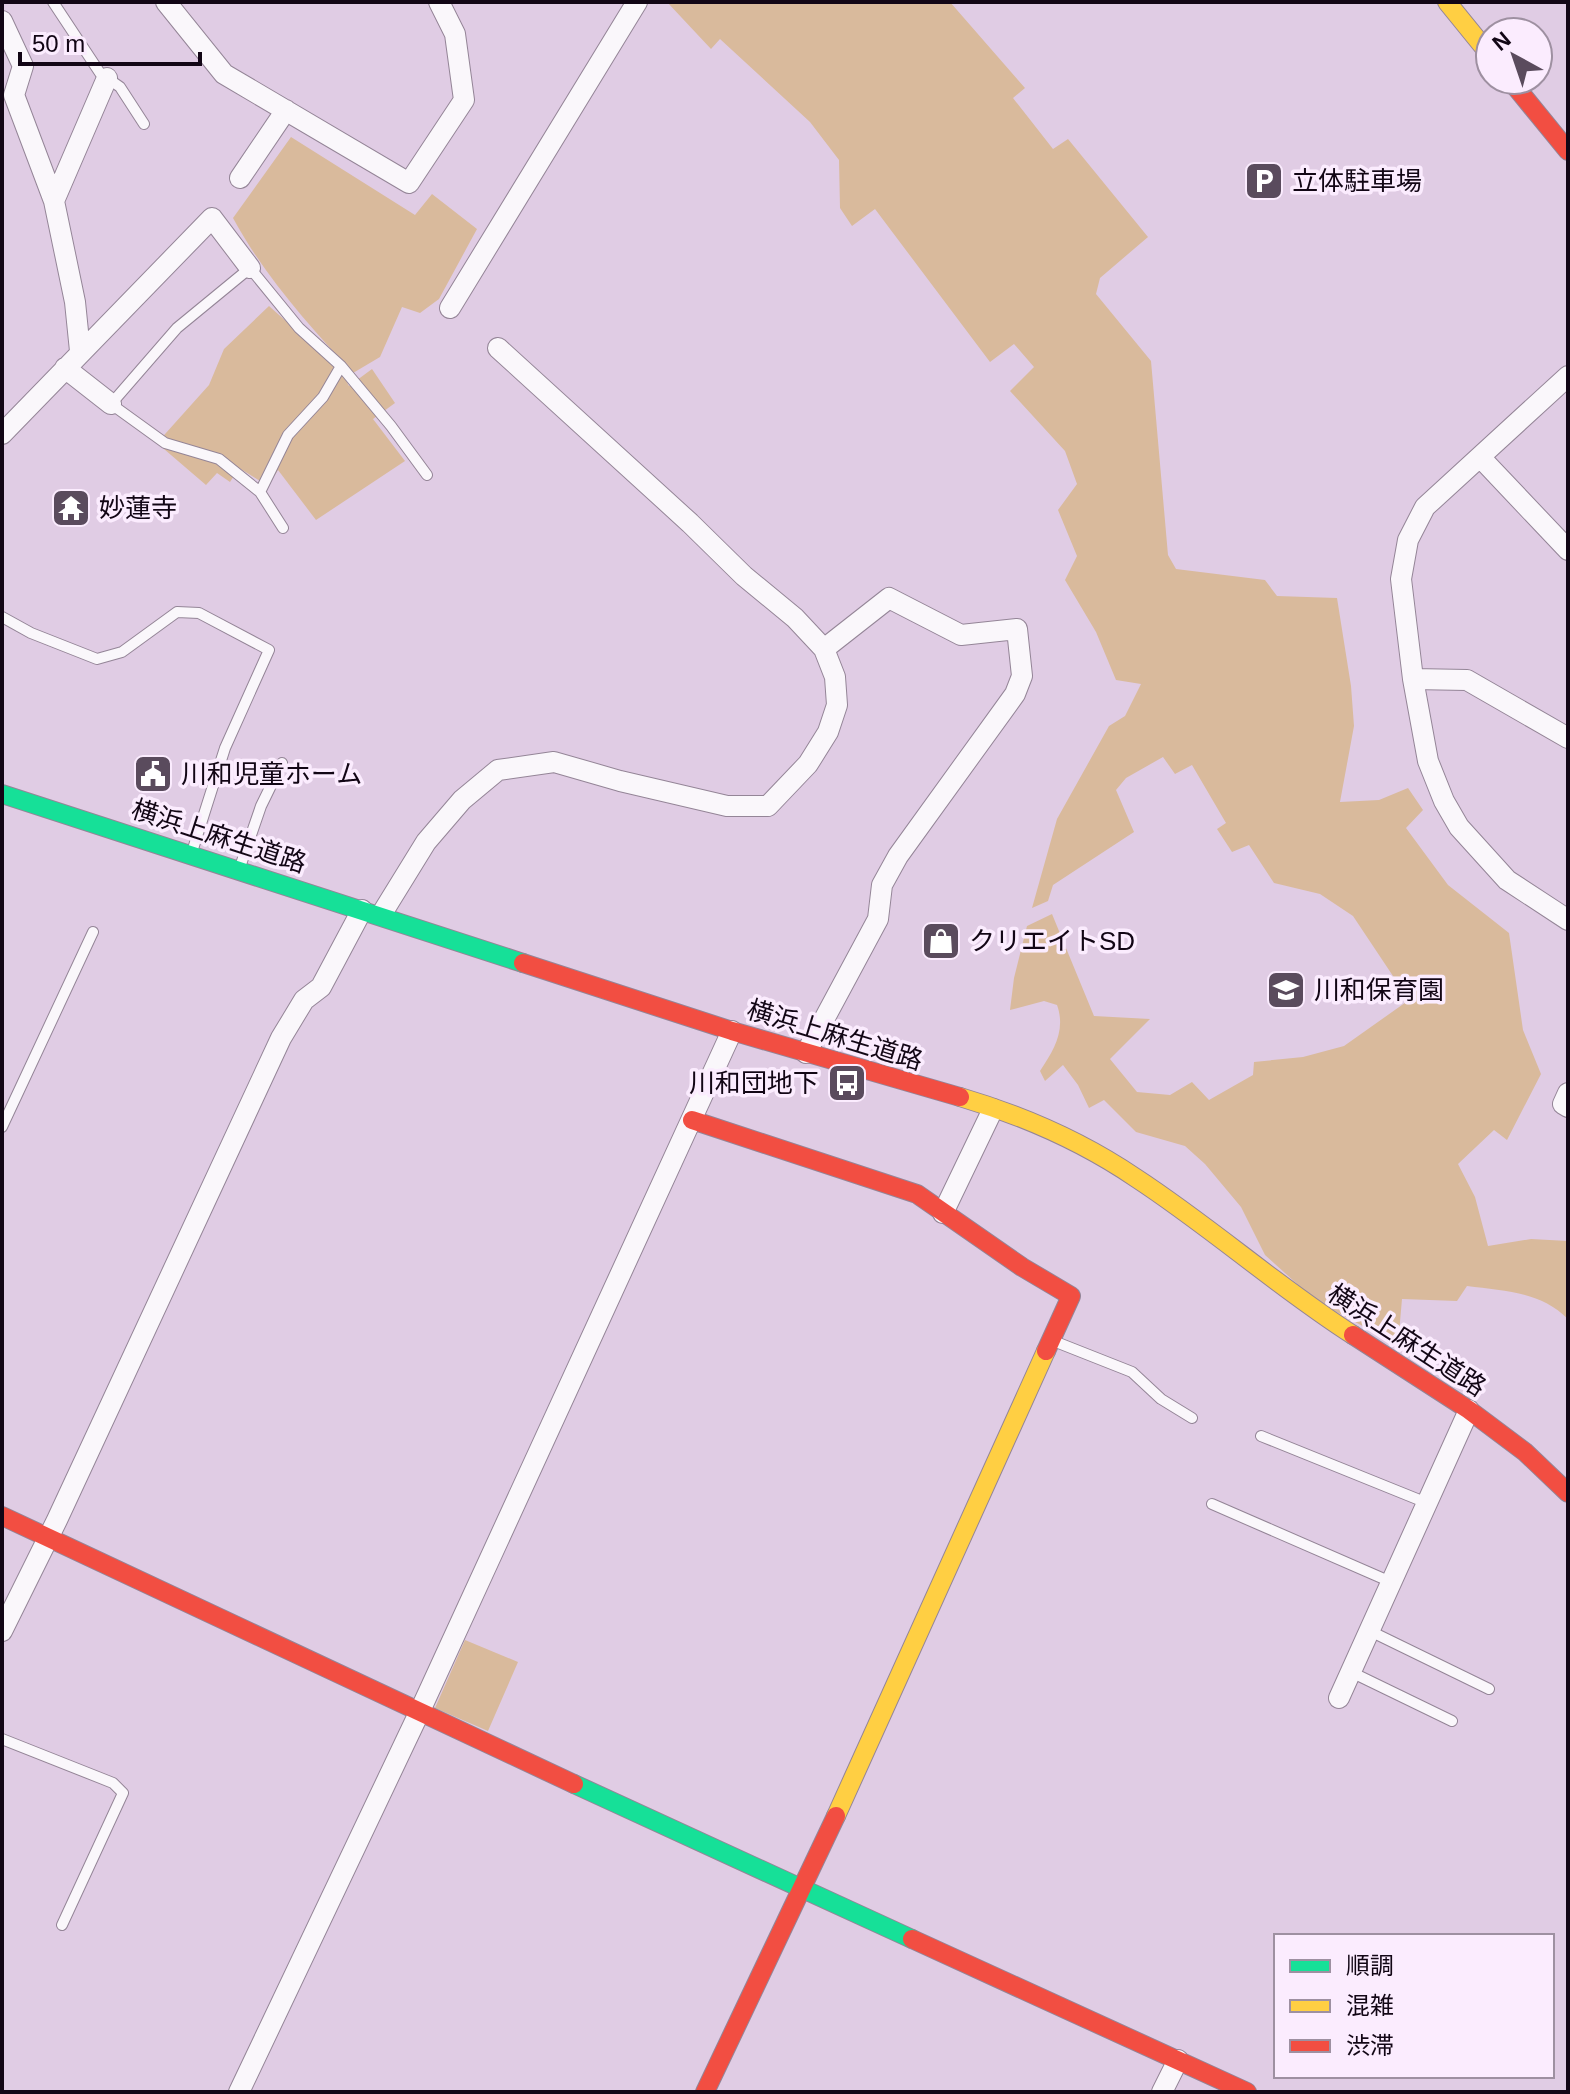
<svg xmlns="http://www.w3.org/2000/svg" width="1570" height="2094" viewBox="0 0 1570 2094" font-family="Helvetica,'Noto Sans JP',sans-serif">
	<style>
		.green { fill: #d9ba9c }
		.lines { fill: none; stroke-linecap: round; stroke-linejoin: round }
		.lane-casing { stroke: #948597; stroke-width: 12 }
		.street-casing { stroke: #948597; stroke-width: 22 }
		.fast-casing { stroke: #948597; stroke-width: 20 }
		.slow-casing { stroke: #948597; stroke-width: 20 }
		.jam-casing { stroke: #948597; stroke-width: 20 }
		.lane { stroke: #faf7fb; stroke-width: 10 }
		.street { stroke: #faf7fb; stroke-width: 20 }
		.fast { stroke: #16e098; stroke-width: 18 }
		.slow { stroke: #ffcf43; stroke-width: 18 }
		.jam { stroke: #f24e42; stroke-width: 18 }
		.labels { text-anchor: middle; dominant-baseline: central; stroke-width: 7; stroke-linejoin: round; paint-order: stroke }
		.poi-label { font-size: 26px; fill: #120615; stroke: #fbecfe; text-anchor: start }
		.street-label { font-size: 26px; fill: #120615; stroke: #fbecfe }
	</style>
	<rect width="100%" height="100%" fill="#e0cce4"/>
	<path class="green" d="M 667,2 L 950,2 L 1025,88 L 1013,98 L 1053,149 L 1068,139 L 1148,237 L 1100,278 L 1096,294 L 1151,361 L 1168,555 L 1176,569 L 1265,580 L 1277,596 L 1337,598 L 1351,686 L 1354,726 L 1340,802 L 1379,800 L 1408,788 L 1423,810 L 1406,828 L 1448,885 L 1509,933 L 1523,1030 L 1541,1074 L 1507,1140 L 1494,1130 L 1458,1164 L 1475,1197 L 1488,1246 L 1531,1239 L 1568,1241 L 1568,1319 C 1540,1291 1504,1291 1467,1286 L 1457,1301 L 1402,1299 L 1398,1345 L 1316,1301 L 1265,1255 L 1241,1207 L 1205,1164 L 1185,1146 L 1136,1132 L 1104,1100 L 1089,1108 L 1078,1085 L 1063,1065 L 1045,1081 L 1040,1071 C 1054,1050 1066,1030 1057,1005 L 1044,1001 L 1010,1010 L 1014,978 L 1027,926 L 1052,914 L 1094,1016 L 1150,1019 L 1110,1059 L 1137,1092 L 1170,1095 L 1192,1082 L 1209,1100 L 1253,1075 L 1254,1062 L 1303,1057 L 1344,1046 L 1409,1000 L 1353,916 L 1320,894 L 1274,883 L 1249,845 L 1232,852 L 1217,829 L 1226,823 L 1192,765 L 1175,774 L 1163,757 L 1126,778 L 1116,790 L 1134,832 L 1053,885 L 1048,901 L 1032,908 L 1057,819 L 1109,726 L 1125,716 L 1141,684 L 1116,680 L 1096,632 L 1065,580 L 1077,556 L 1058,510 L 1077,484 L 1065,451 L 1010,391 L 1034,367 L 1014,344 L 990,362 L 875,209 L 852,226 L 840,208 L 839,160 L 810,122 L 720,39 L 711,49 Z
		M 291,137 L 415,215 L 432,194 L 477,229 L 439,299 L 420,313 L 402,307 L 380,357 L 353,373 C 308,324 265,277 233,218 Z
		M 269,306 L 334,364 L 332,375 L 342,373 L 349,386 L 372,369 L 395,403 L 373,419 L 405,461 L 316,520 L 278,470 L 268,486 L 239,468 L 230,482 L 217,473 L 206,485 L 157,443 L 209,385 L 224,349 Z
		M 465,1640 L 518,1662 L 488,1731 L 435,1708 Z"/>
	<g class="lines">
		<defs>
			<path id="lane" d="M 53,2 L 100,73 L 120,87 L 144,124
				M 260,492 L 288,435 L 323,397 L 341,366
				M 283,528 L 260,492 L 219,459 L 165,443 L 111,404 L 177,328 L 250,268 L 299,328 L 341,366 L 391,426 L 427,475
				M 2,617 L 31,633 L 97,659 L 122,652 L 177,612 L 199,613 L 269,650 L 225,748 L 192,852
				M 240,867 L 261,806 L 282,763
				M 2,1127 L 93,932
				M 1056,1342 L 1132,1372 L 1161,1399 L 1192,1418
				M 1261,1436 L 1427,1503
				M 1212,1504 L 1391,1582
				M 1370,1631 L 1489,1689
				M 1351,1672 L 1452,1721
				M 2,1739 L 113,1783 L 123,1793 L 62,1925"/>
			<path id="street" d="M 166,2 L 224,74 L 409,183 L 464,100 L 455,34 L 439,2
				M 2,21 L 23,66 L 14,95 L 54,201 L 75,302 L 80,351
				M 240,178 L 286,110
				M 54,201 L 107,78
				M 450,308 L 637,2
				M 65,368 L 111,404
				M 1568,376 L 1425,507 L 1408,540 L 1401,579 L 1413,679 L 1428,761 L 1444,801 L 1459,827 L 1507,880 L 1568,920
				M 2,434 L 212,218 L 250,268
				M 1480,457 L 1568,550
				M 1413,679 L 1467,680 L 1568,738
				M 381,915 L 426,842 L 462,800 L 498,770 L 554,762 L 620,781 L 727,806 L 768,806 L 808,764 L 828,732 L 837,705 L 835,677 L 824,649 L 795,618 L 744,576 L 690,523 L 498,348
				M 806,1053 L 878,919 L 882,885 L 898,856 L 1015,694 L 1022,676 L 1017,629 L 961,635 L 889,598 L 824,649
				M 1568,1093 L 1563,1104 L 1568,1107
				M 943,1213 L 993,1109
				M 2,1631 L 57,1520 L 281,1038 L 304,1000 L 321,987 L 362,910
				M 1339,1698 L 1469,1410
				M 239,2092 L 419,1713 L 732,1031
				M 1162,2092 L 1178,2060"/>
			<path id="fast" d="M 2,794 L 523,963
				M 574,1784 L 912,1939"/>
			<path id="slow" d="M 1447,2 L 1490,55
				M 960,1097 C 1021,1115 1083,1142 1136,1178 C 1211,1227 1278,1287 1353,1335
				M 836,1816 L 1046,1351"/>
			<path id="jam" d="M 1510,80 L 1568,151
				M 523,963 L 732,1031 L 960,1097
				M 692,1120 L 917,1194 L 1022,1267 L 1071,1296 L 1046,1351
				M 1353,1335 L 1469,1410 L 1525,1452 L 1568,1493
				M 2,1516 L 574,1784
				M 912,1939 L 1247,2092
				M 705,2092 L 836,1816"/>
		</defs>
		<use href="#lane" class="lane-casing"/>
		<use href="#street" class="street-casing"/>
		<use href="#fast" class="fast-casing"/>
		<use href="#slow" class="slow-casing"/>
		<use href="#jam" class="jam-casing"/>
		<use href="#lane" class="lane"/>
		<use href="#street" class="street"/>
		<use href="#fast" class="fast"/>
		<use href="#slow" class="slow"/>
		<use href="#jam" class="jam"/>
	</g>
	<defs>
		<symbol id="parking-square" viewBox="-11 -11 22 22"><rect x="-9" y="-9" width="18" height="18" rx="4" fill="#5a4b5d" stroke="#fbecfe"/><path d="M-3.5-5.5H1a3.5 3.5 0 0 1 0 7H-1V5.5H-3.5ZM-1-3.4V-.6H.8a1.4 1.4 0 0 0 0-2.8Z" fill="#fff"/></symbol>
		<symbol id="temple-square" viewBox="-11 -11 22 22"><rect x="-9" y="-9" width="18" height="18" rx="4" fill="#5a4b5d" stroke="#fbecfe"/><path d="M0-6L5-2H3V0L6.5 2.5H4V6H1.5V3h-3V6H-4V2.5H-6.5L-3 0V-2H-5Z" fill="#fff"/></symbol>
		<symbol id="civic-square" viewBox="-11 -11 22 22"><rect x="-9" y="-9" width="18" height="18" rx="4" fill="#5a4b5d" stroke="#fbecfe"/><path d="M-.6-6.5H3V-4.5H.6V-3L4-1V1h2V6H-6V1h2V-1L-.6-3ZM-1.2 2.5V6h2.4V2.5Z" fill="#fff"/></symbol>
		<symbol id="shop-square" viewBox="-11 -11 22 22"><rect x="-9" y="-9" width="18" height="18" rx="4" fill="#5a4b5d" stroke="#fbecfe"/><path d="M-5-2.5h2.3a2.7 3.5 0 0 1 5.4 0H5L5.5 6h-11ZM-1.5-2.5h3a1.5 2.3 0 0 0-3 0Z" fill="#fff"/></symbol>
		<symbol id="school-square" viewBox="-11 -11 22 22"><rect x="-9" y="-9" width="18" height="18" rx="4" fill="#5a4b5d" stroke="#fbecfe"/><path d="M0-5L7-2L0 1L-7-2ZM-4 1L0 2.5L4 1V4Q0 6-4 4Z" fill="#fff"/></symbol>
		<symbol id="bus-square" viewBox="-11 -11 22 22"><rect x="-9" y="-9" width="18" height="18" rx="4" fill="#5a4b5d" stroke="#fbecfe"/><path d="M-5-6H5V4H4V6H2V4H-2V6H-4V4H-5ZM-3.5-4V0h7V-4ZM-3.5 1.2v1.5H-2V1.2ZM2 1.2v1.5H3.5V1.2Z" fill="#fff"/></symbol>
	</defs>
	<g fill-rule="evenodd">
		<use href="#parking-square" x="1242" y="159" width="44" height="44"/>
		<use href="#temple-square" x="49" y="486" width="44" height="44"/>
		<use href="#civic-square" x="131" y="752" width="44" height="44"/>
		<use href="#shop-square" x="919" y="919" width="44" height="44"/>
		<use href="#school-square" x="1264" y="968" width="44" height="44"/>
		<use href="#bus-square" x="825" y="1061" width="44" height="44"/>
	</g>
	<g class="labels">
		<g class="poi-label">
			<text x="1292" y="181">立体駐車場</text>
			<text x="99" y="508">妙蓮寺</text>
			<text x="181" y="774">川和児童ホーム</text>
			<text x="969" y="941">クリエイトSD</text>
			<text x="1314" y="990">川和保育園</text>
			<text x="819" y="1083" text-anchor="end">川和団地下</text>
		</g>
		<g class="street-label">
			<text transform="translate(219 836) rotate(18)">横浜上麻生道路</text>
			<text transform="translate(835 1035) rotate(17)">横浜上麻生道路</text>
			<text transform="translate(1407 1340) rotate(33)">横浜上麻生道路</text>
		</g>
	</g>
	<rect width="1570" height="2094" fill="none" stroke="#120615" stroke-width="8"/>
	<rect x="1274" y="1934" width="280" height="144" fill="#fbecfe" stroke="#9e90a1" stroke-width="2"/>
	<rect x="1290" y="1960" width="40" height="12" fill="#16e098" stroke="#9e90a1" stroke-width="2"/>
	<text x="1346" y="1974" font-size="24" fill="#120615">順調</text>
	<rect x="1290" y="2000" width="40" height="12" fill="#ffcf43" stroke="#9e90a1" stroke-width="2"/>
	<text x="1346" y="2014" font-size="24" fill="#120615">混雑</text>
	<rect x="1290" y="2040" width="40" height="12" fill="#f24e42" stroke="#9e90a1" stroke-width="2"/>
	<text x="1346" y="2054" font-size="24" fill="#120615">渋滞</text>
	<g transform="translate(1514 56) rotate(320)"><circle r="38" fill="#fbecfe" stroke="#9e90a1" stroke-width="2"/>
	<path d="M0-6L14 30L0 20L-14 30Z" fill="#5a4b5d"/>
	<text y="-12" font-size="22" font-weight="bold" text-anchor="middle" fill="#120615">N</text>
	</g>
	<path d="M20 52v12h180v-12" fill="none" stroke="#120615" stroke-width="4"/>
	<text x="32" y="52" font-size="24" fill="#120615" stroke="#fbecfe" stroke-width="6" paint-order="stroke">50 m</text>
</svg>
